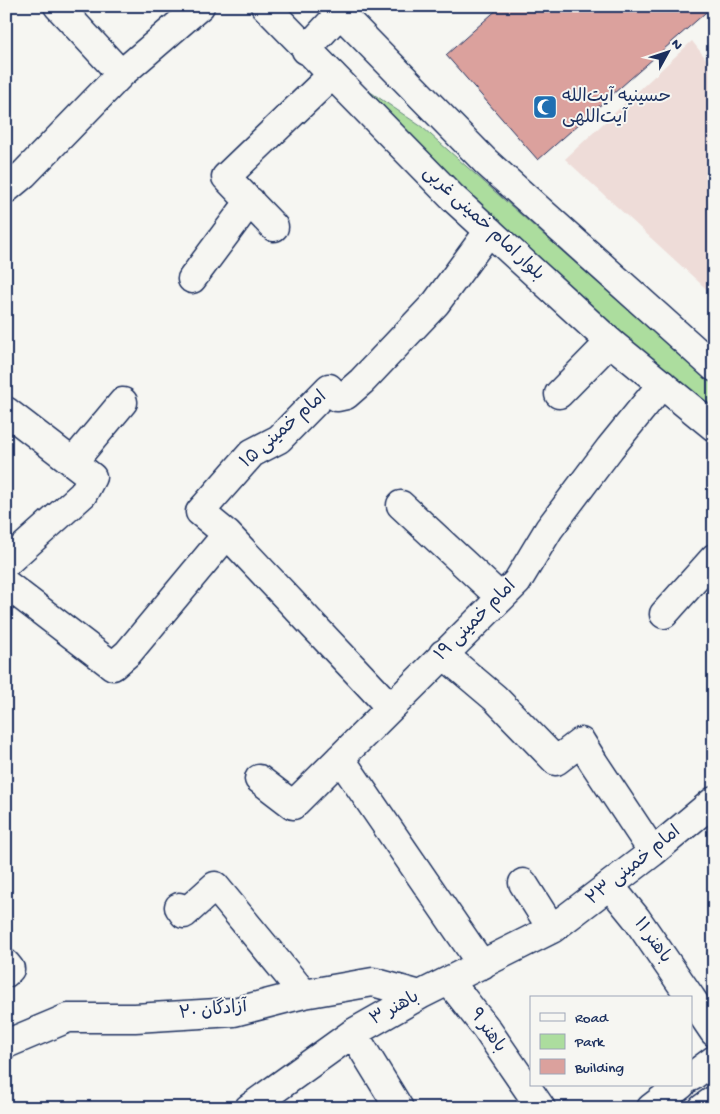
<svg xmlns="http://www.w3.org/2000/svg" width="720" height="1114" viewBox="0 0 720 1114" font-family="'Gochi Hand','Playpen Sans Arabic',sans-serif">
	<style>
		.built { fill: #eedcd8 }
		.green { fill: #acdd9e; stroke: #64867e }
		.building { fill: #dba19d; stroke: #1b2f5e }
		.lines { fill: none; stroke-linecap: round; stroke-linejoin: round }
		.street-casing { stroke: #1b2f5e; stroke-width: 31 }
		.secondary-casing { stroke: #1b2f5e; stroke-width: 31 }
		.street { stroke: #f6f6f2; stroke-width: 28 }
		.secondary { stroke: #f6f6f2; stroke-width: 28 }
		.labels { text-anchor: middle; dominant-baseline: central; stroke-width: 4; stroke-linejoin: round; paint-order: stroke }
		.poi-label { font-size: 18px; fill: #1b2f5e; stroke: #f6f6f2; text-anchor: start }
		.street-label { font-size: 18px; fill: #1b2f5e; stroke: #f6f6f2 }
	</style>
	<rect width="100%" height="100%" fill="#f6f6f2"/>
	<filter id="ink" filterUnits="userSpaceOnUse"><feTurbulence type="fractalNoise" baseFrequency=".02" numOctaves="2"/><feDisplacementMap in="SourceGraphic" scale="10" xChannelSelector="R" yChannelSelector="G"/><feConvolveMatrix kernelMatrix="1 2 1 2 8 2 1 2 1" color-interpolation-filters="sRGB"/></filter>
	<g filter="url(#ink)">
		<path class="built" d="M 692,41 L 714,69 L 714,296 L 565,159 Z"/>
		<path class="green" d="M 366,89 L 422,127 L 714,386 L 714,413 L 512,239 L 435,167 Z"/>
		<path class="building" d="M 501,6 L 713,6 L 538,160 L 446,55 Z"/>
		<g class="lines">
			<defs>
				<path id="street" d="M 58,6 L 121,74
					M 6,189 L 24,174 L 121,74 L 200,6
					M 274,227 L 226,177 L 332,75
					M 192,279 L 250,201
					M 559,394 L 610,342
					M 6,411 L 92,477 L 83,494 L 6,563
					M 73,462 L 123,402
					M 401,505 L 500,597
					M 227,534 L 390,707
					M 6,584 L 113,666 L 128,653 L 227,534 L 200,512 L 252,453 L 279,439 L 329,388 L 337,397 L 346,395 L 362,381 L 436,303 L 489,231
					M 664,614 L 714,558
					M 443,654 L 495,698 L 556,761 L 581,742 L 594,763 L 653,852
					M 340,758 L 482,965
					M 259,779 L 293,805 L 517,582 L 549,529 L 610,448 L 662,384
					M 523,883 L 552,929
					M 610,886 L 636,918 L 691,998
					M 179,907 L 184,914 L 215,886 L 304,994
					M 6,964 L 10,969 L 6,973
					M 449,981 L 486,1028 L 541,1108
					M 691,998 L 714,1032
					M 353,1033 L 399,1108
					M 6,1044 L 68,1018 L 135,1018 L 234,1012 L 304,994 L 373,982 L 420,995
					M 249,1108 L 353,1033 L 420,995 L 552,929 L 653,852 L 714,801"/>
				<path id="secondary" d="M 265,6 L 453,198 L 610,342 L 714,427
					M 333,6 L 486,162 L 714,367
					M 306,50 L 340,13
					M 691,1077 L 714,1060
					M 651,1108 L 681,1085
					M 703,1108 L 714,1100"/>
			</defs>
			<use href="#street" class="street-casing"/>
			<use href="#secondary" class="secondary-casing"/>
			<use href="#street" class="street"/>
			<use href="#secondary" class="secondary"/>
		</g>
	</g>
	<defs>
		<symbol id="mosque-square" viewBox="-11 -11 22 22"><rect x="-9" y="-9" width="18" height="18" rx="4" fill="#1f6fb2" stroke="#f6f6f2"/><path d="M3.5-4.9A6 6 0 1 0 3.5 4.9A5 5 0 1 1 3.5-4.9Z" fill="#fff"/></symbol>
	</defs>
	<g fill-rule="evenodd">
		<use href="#mosque-square" x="531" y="93" width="28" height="28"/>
	</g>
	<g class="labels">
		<g class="poi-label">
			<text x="562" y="97">حسینیه آیت‌الله<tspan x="562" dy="21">آیت‌اللهی</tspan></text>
		</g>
		<g class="street-label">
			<text transform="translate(483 224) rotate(43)">بلوار امام خمینی غربی</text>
			<text transform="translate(284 430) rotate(-41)">امام خمینی ۱۵</text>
			<text transform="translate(476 621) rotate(-45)">امام خمینی ۱۹</text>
			<text transform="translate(634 866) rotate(-39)">امام خمینی ۲۳</text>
			<text transform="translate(652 941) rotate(54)">باهنر ۱۱</text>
			<text transform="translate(395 1009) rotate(-29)">باهنر ۳</text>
			<text transform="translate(213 1011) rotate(-6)">آزادگان ۲۰</text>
			<text transform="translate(487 1031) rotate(54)">باهنر ۹</text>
		</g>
	</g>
	<rect width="720" height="1114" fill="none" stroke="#f6f6f2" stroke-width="25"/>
	<rect x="12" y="12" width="695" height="1089" fill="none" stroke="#1b2f5e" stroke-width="2" filter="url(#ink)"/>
	<rect x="530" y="996" width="162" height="90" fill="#f6f6f2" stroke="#9ea6b7"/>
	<rect x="540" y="1013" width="25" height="8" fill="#f6f6f2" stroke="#9ea6b7"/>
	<text x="575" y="1022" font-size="15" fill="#1b2f5e">Road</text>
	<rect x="540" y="1034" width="25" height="15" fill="#acdd9e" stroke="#9ea6b7"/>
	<text x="575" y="1046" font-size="15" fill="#1b2f5e">Park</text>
	<rect x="540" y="1059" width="25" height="15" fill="#dba19d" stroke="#9ea6b7"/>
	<text x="575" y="1072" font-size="15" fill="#1b2f5e">Building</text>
	<g transform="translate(668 52) rotate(50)" stroke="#f6f6f2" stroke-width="4" paint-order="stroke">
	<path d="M0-4L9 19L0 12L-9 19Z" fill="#1b2f5e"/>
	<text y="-8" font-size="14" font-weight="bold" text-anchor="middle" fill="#1b2f5e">N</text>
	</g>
</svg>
